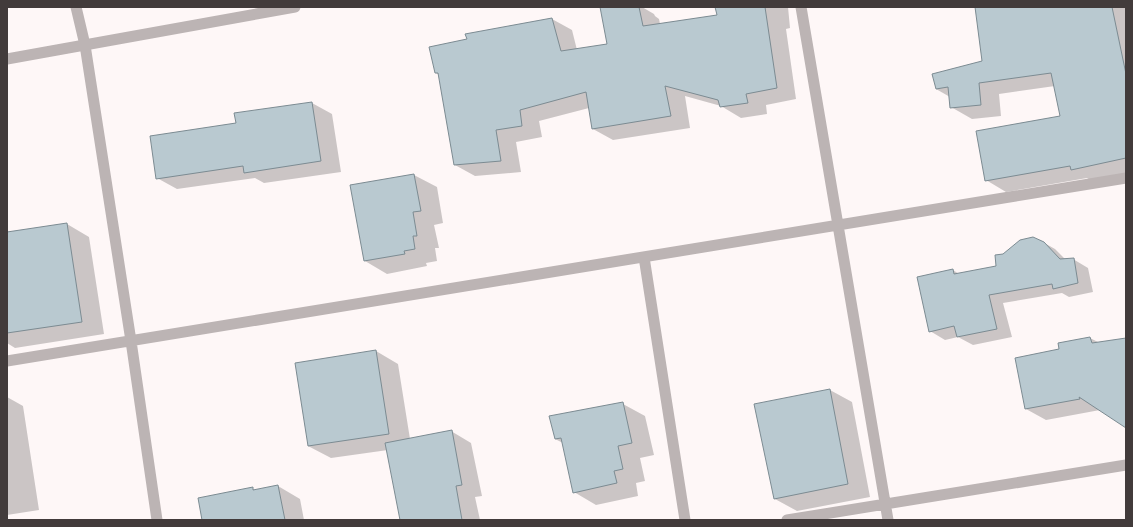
<svg xmlns="http://www.w3.org/2000/svg" width="1133" height="527" viewBox="0 0 1133 527" font-family="Mulish,sans-serif">
	<style>
		.shadow { fill: #0003 }
		.building { fill: #b9c9d0; stroke: #7c8b92 }
		.lines { fill: none; stroke-linecap: round; stroke-linejoin: round }
		.minor { stroke: #bcb4b4; stroke-width: 11 }
	</style>
	<rect width="100%" height="100%" fill="#fef7f7"/>
	<path class="shadow" d="M 607,7 L 642,7 L 654,14 L 655,16 L 659,19 L 660,24 L 718,16 L 716,7 L 788,7 L 790,28 L 786,29 L 796,99 L 766,105 L 767,114 L 741,118 L 721,106 L 685,96 L 690,128 L 613,140 L 593,129 L 589,108 L 539,121 L 542,137 L 516,142 L 521,172 L 475,176 L 455,165 L 439,75 L 436,73 L 552,19 L 572,30 L 577,50 L 608,44 Z
		M 976,7 L 1126,7 L 1126,174 L 1092,181 L 1087,178 L 1006,192 L 986,180 L 1061,117 L 1055,86 L 999,94 L 1001,116 L 972,119 L 951,107 L 950,97 L 936,89 L 983,61 Z
		M 312,103 L 332,114 L 341,172 L 264,183 L 255,178 L 177,189 L 157,178 L 237,124 Z
		M 414,175 L 437,187 L 443,223 L 434,225 L 439,248 L 435,248 L 437,261 L 426,263 L 427,266 L 387,274 L 365,261 L 351,186 Z
		M 67,224 L 89,237 L 104,334 L 15,348 L 7,343 L 7,233 Z
		M 1033,238 L 1039,240 L 1055,249 L 1066,260 L 1073,259 L 1088,268 L 1093,292 L 1069,297 L 1062,293 L 1003,303 L 1012,337 L 973,345 L 958,337 L 945,340 L 930,331 L 953,270 L 959,274 L 997,267 L 1004,255 L 1021,240 Z
		M 1090,338 L 1100,343 L 1126,339 L 1126,427 L 1100,410 L 1046,420 L 1026,409 L 1060,350 Z
		M 376,351 L 398,364 L 410,439 L 451,431 L 471,443 L 482,496 L 475,497 L 480,520 L 401,520 L 388,450 L 331,458 L 308,446 Z
		M 830,390 L 852,402 L 870,497 L 797,511 L 775,499 Z
		M 7,397 L 23,406 L 39,510 L 7,515 Z
		M 623,404 L 645,416 L 654,455 L 640,458 L 645,481 L 636,483 L 638,496 L 596,505 L 574,492 L 563,443 L 555,439 Z
		M 278,486 L 300,499 L 304,520 L 203,520 L 252,488 L 256,491 Z"/>
	<path class="building" d="M 600,7 L 639,7 L 643,26 L 717,15 L 715,7 L 765,7 L 777,88 L 746,94 L 748,103 L 720,107 L 718,100 L 665,86 L 671,116 L 592,129 L 586,92 L 520,110 L 522,126 L 496,130 L 501,161 L 454,165 L 438,73 L 435,73 L 429,47 L 467,39 L 465,34 L 552,18 L 561,51 L 607,44 Z
		M 975,7 L 1112,7 L 1126,74 L 1126,158 L 1071,170 L 1070,166 L 985,181 L 976,131 L 1060,116 L 1051,73 L 979,83 L 981,105 L 950,108 L 948,87 L 936,89 L 932,74 L 982,61 Z
		M 312,102 L 321,161 L 244,173 L 243,166 L 156,179 L 150,136 L 236,123 L 234,113 Z
		M 414,174 L 421,211 L 413,212 L 417,236 L 413,236 L 415,249 L 404,251 L 405,254 L 364,261 L 350,185 Z
		M 67,223 L 82,322 L 7,333 L 7,232 Z
		M 1033,237 L 1044,242 L 1060,259 L 1074,258 L 1078,283 L 1053,289 L 1052,284 L 989,295 L 997,329 L 957,337 L 954,326 L 929,332 L 917,277 L 953,269 L 954,274 L 996,266 L 995,255 L 1003,254 L 1020,240 Z
		M 1090,337 L 1092,343 L 1126,338 L 1126,428 L 1079,397 L 1080,399 L 1025,409 L 1015,358 L 1059,349 L 1058,343 Z
		M 376,350 L 389,434 L 308,446 L 295,363 Z
		M 830,389 L 848,484 L 774,499 L 754,404 Z
		M 623,402 L 632,443 L 618,446 L 623,469 L 614,471 L 617,483 L 573,493 L 561,438 L 555,439 L 549,416 Z
		M 452,430 L 462,485 L 456,486 L 462,520 L 400,520 L 385,443 Z
		M 278,485 L 285,520 L 202,520 L 198,498 L 253,487 L 253,490 Z"/>
	<g class="lines">
		<path class="minor" d="M 76,7 L 85,45 L 131,341 L 157,520
			M 801,7 L 888,520
			M 7,59 L 295,7
			M 644,257 L 685,520
			M 7,361 L 1126,178
			M 787,520 L 1126,465"/>
	</g>
	<rect width="1133" height="527" fill="none" stroke="#423b3b" stroke-width="16"/>
</svg>
